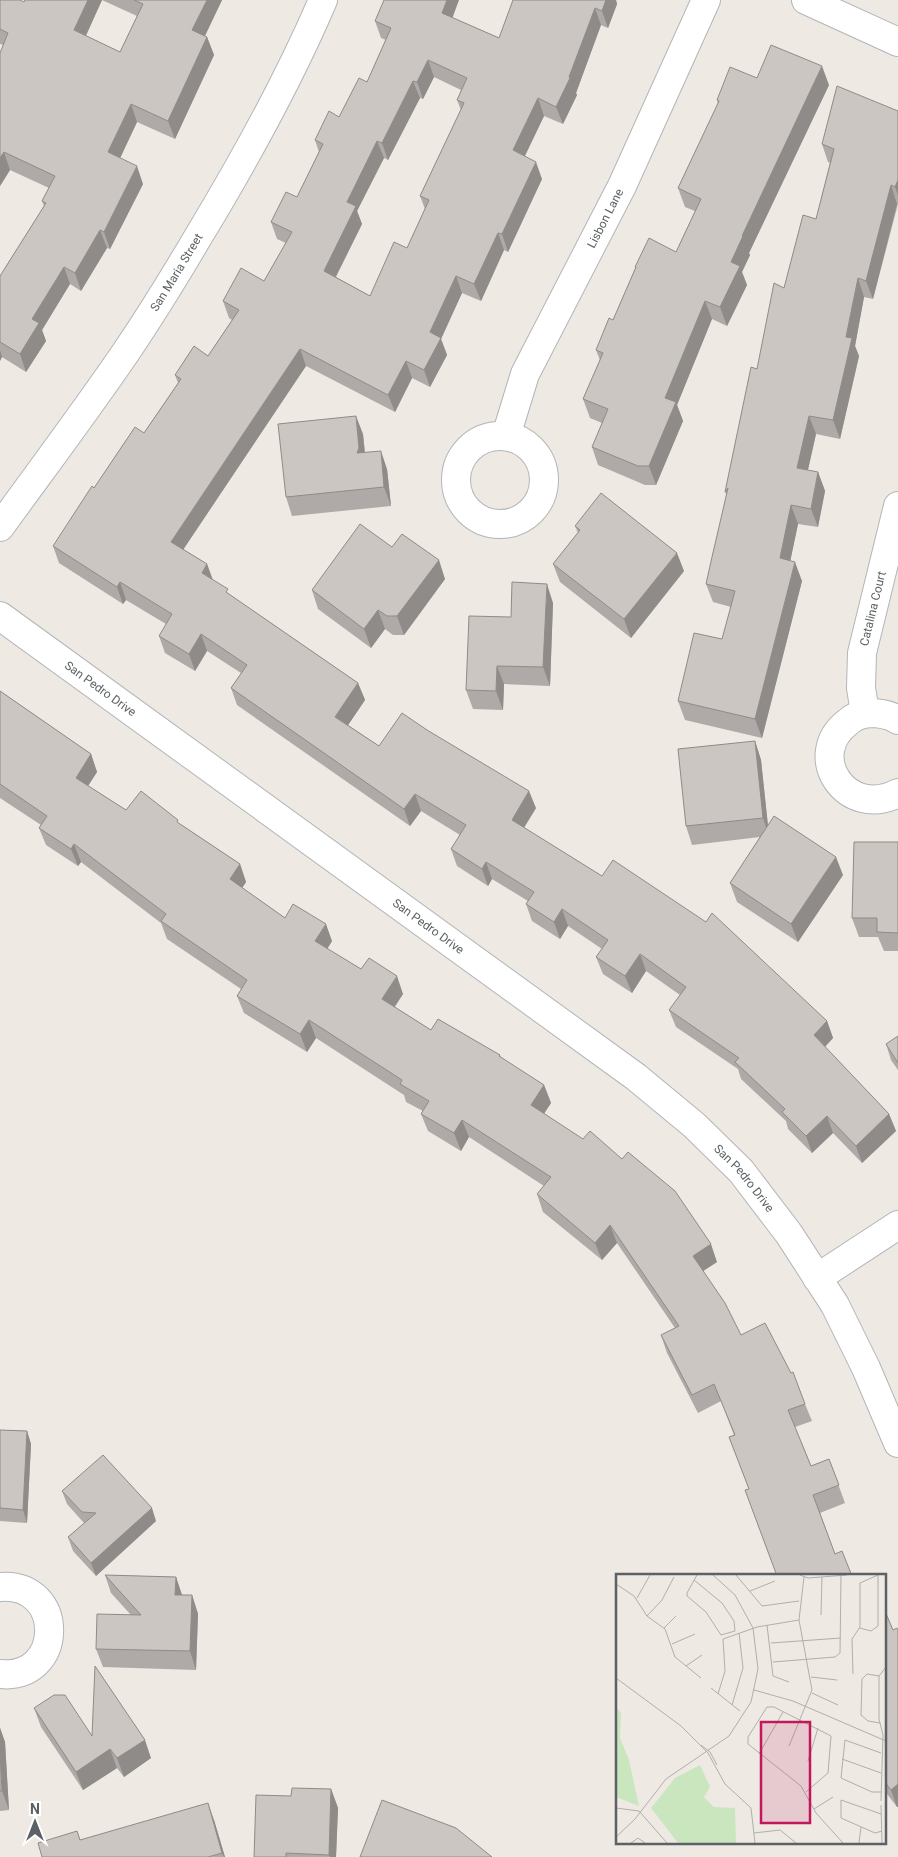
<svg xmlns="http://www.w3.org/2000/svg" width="898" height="1857" viewBox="0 0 898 1857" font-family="Roboto,sans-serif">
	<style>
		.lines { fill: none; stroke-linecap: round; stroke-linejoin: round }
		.minor-casing { stroke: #b1b6b8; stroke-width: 30 }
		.minor { stroke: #fff; stroke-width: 28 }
		.wall { fill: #afaaa7; fill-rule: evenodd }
		.shaded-wall { fill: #8e8b88 }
		.building { fill: #cbc6c2; stroke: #8e8b88; fill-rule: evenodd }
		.labels { text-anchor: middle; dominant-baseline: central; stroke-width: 4; stroke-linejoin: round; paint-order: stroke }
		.street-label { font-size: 12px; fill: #5b6164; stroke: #fff }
		.inset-road { fill: none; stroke: #afafac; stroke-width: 1 }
		.view { fill: #c2185b; fill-opacity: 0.15; stroke: #c2185b; stroke-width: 2.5 }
		.inset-edge { fill: none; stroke: #5b6164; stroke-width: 2.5 }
	</style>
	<rect width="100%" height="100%" fill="#eee9e3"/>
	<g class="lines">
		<defs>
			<g id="minor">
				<path d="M 806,0 L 898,42"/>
				<path id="s1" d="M 506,436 L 525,374 L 622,186 L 706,0"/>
				<circle cx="500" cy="480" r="44"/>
				<path id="s2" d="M 0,527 C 42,469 85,412 126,352 C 151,315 175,276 198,237 C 244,161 288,82 323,0"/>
				<path id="s3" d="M 0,616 L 636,1077 L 694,1125 L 741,1171 L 789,1234 L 835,1305 L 866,1368 L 898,1443"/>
				<path id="s4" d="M 865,713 L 861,688 L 862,653 L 898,506"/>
				<path d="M 898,720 C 889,714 879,713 869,713 C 861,714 853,717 848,722 C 804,755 846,820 898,793"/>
				<path d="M 817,1278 L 898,1225"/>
				<path d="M 0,1587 C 67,1582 64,1681 0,1674"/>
			</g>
		</defs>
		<use href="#minor" class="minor-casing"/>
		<use href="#minor" class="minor"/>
	</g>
	<path class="wall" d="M 0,0 L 24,2 L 25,0 L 222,0 L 205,36 L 207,37 L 214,55 L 175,139 L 137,122 L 120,158 L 143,184 L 110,249 L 107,248 L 81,291 L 70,284 L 42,330 L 46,341 L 26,372 L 2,357 L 0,361 L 0,276 L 44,206 L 42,201 L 49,188 L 10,170 L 0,186 L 3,45 L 0,44 ZM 102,0 L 137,16 L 120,52 L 86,36 Z
		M 513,0 L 616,0 L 617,4 L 608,28 L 601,25 L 576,93 L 577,95 L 563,124 L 544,116 L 525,156 L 542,179 L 508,252 L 504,250 L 481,301 L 462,293 L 441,339 L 447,355 L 430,387 L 412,378 L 395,412 L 306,366 L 183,549 L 207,564 L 213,580 L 230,595 L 358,683 L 365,700 L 348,725 L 379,746 L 536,808 L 524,828 L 827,1021 L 833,1038 L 825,1047 L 889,1114 L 896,1131 L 862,1163 L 833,1133 L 812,1153 L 788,1129 L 786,1121 L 741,1079 L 738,1069 L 676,1027 L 669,1010 L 680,995 L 646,971 L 632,993 L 603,974 L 596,957 L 602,949 L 568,926 L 560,939 L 532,921 L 526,904 L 528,901 L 492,879 L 488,886 L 457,866 L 451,849 L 460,835 L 421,811 L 410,826 L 237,705 L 231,688 L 241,673 L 207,651 L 195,671 L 165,653 L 159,636 L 166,624 L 126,600 L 123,604 L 59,563 L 53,546 L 94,488 L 144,433 L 178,383 L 175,375 L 208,356 L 232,320 L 229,318 L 223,301 L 264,281 L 286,243 L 277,239 L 271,222 L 297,197 L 319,152 L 315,140 L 339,117 L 367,82 L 386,40 L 381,38 L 375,21 L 453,18 L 499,38 ZM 434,77 L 461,90 L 457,100 L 461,110 L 420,196 L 425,209 L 407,248 L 370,296 L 336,277 L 362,224 L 357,211 L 384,158 L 388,160 L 420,98 L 423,99 Z
		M 757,78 L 829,85 L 749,253 L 750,255 L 742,272 L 747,285 L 727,326 L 712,319 L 677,405 L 683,421 L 656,485 L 645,485 L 598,465 L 592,447 L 602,423 L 590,418 L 583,399 L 600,360 L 596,350 L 613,320 L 635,269 L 635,267 L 676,252 L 695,211 L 685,207 L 678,188 L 718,104 L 717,100 Z
		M 898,111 L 898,204 L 873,299 L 864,297 L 855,346 L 859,356 L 840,439 L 816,434 L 808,470 L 818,472 L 825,491 L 818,527 L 798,524 L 790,561 L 802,581 L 762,738 L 685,720 L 678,701 L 722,639 L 731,607 L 713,602 L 706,584 L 727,496 L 725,492 L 757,369 L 784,288 L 816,219 L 830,163 L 828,162 L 822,144 Z
		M 363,434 L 365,452 L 387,469 L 391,506 L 292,516 L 286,497 Z
		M 575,526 L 684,571 L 631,638 L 560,582 L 553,564 L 578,533 Z
		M 392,547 L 445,579 L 404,635 L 393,635 L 385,629 L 371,648 L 318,609 L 312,590 Z
		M 553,603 L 550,686 L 504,684 L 503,710 L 473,709 L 466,690 L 511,617 Z
		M 0,691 L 91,754 L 97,772 L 88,786 L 126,810 L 180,824 L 240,864 L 246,882 L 242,888 L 285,918 L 332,941 L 327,949 L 403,994 L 395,1007 L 431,1030 L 500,1055 L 501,1058 L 544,1085 L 551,1103 L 544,1113 L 717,1262 L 703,1271 L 741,1335 L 805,1404 L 812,1421 L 795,1427 L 811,1466 L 829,1459 L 845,1503 L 820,1513 L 835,1554 L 852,1576 L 749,1489 L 729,1437 L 734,1435 L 721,1401 L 698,1413 L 667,1353 L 661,1335 L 675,1328 L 617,1243 L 602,1260 L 543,1212 L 537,1194 L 544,1186 L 469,1137 L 461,1151 L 428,1131 L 421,1114 L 423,1111 L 406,1102 L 404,1095 L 316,1038 L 307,1052 L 244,1013 L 237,996 L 241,989 L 167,939 L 161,923 L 81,862 L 78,866 L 46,845 L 39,828 L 41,825 L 0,798 Z
		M 755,741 L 761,760 L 768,825 L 843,875 L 798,942 L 737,902 L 730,883 L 760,837 L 692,845 L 686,826 Z
		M 898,842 L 898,951 L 884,951 L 878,937 L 859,937 L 852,918 Z
		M 898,1036 L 898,1070 L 891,1060 L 886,1044 Z
		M 0,1430 L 27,1431 L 31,1444 L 27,1523 L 0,1521 Z
		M 62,1491 L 156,1521 L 96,1576 L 73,1551 L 68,1537 L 84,1523 L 67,1504 Z
		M 105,1575 L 176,1577 L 182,1595 L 192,1595 L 198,1614 L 196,1670 L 103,1667 L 96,1649 L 131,1615 L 111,1593 Z
		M 884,1609 L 893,1630 L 898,1630 L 898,1807 L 897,1807 L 884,1790 Z
		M 34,1708 L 92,1736 L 151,1758 L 124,1777 L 117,1768 L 83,1790 L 41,1727 Z
		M 0,1728 L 5,1742 L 9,1810 L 0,1811 Z
		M 331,1789 L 338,1808 L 336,1857 L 254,1857 L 291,1796 Z
		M 214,1820 L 225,1857 L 42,1857 L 77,1831 L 80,1840 Z"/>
	<path class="shaded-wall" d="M 88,0 L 102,0 L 80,48 L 74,30 Z
		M 207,0 L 222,0 L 199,48 L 192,30 Z
		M 447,0 L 459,0 L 448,30 L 442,13 Z
		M 606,0 L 616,0 L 617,4 L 608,28 L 602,11 Z
		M 595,8 L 601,25 L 576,93 L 577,95 L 563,124 L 556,107 L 569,77 Z
		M 207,37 L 214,55 L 175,139 L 168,121 Z
		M 428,60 L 434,77 L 423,99 L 417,82 Z
		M 822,66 L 829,85 L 749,253 L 750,255 L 742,272 L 747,285 L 727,326 L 720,307 L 731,262 L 742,236 Z
		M 413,81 L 420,98 L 388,160 L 382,143 Z
		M 538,98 L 544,116 L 519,168 L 513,150 Z
		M 131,104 L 137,122 L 115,169 L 108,152 Z
		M 377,141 L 384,158 L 357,211 L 362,224 L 330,288 L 324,271 L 347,202 Z
		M 4,152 L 10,170 L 0,186 L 0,158 Z
		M 536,162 L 542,179 L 508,252 L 502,234 Z
		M 137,166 L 143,184 L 110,249 L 104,232 Z
		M 898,180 L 898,195 L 895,187 Z
		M 891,185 L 897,204 L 873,299 L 866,281 Z
		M 100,230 L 107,248 L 81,291 L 75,273 Z
		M 498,233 L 504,250 L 481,301 L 474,284 Z
		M 64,267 L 70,284 L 42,330 L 46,341 L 26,372 L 20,354 L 32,319 Z
		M 456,276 L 462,293 L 441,339 L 447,355 L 430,387 L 424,370 L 430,332 Z
		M 858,278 L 864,297 L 855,346 L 859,356 L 840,439 L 833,420 L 846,337 Z
		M 705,301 L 712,319 L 677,405 L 683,421 L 656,485 L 649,466 L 665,398 Z
		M 300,349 L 306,366 L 177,559 L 171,542 Z
		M 0,350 L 2,357 L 0,361 Z
		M 406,361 L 412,378 L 395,412 L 388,395 Z
		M 356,416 L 363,434 L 366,467 L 357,453 Z
		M 809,416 L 816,434 L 804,487 L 797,468 Z
		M 381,451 L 387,469 L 391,506 L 384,487 Z
		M 818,472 L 825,491 L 818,527 L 811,509 Z
		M 791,505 L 798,524 L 787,577 L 780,558 Z
		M 677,553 L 684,571 L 631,638 L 624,619 Z
		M 439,560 L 445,579 L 404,635 L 397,616 Z
		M 795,562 L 802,581 L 762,738 L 755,719 Z
		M 207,564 L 213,581 L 202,573 Z
		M 120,582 L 126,600 L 123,604 L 117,587 Z
		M 547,584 L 553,603 L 550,686 L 543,667 Z
		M 378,610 L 385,629 L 371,648 L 364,629 Z
		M 201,634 L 207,651 L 195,671 L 189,654 Z
		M 497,666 L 504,684 L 503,710 L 496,691 Z
		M 358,683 L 365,700 L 342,734 L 335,717 Z
		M 755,741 L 761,760 L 769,836 L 763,818 Z
		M 91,754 L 97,772 L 82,795 L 76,778 Z
		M 529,791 L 536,808 L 518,837 L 512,820 Z
		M 415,794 L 421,811 L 410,826 L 404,809 Z
		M 74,844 L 81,862 L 78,866 L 71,849 Z
		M 836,857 L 843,875 L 798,942 L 791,924 Z
		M 486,862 L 492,879 L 488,886 L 482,869 Z
		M 240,864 L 246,882 L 236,897 L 230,879 Z
		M 562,909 L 568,926 L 560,939 L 554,922 Z
		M 326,924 L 332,941 L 321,959 L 315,941 Z
		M 640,954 L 646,971 L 632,993 L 625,976 Z
		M 397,976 L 403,994 L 388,1016 L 382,999 Z
		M 309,1020 L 316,1038 L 307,1052 L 300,1034 Z
		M 827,1021 L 833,1038 L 820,1052 L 814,1035 Z
		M 544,1085 L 551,1103 L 538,1123 L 531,1105 Z
		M 889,1114 L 896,1131 L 862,1163 L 856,1146 Z
		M 827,1116 L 833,1133 L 812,1153 L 806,1136 Z
		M 462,1120 L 469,1137 L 461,1151 L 454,1133 Z
		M 610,1225 L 617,1243 L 602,1260 L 595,1243 Z
		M 711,1244 L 717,1262 L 700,1273 L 693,1256 Z
		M 27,1431 L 31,1444 L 27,1523 L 23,1510 Z
		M 152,1508 L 156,1521 L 96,1576 L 91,1563 Z
		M 176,1577 L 182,1595 L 175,1595 Z
		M 192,1595 L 198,1614 L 196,1670 L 190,1651 Z
		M 0,1728 L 5,1742 L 9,1810 L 2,1791 L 0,1750 Z
		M 145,1740 L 151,1758 L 124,1777 L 117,1758 Z
		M 110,1749 L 117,1768 L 83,1790 L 76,1772 Z
		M 898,1784 L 898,1807 L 897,1807 L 891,1790 Z
		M 331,1789 L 338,1808 L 336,1857 L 330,1857 L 329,1855 Z
		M 208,1803 L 214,1820 L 225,1857 L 224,1857 L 222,1853 Z"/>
	<path class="building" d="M 0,0 L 20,0 L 24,2 L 25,0 L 88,0 L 74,30 L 120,52 L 143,4 L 134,0 L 207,0 L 192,30 L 207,37 L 168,121 L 131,104 L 108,152 L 137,166 L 104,232 L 100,230 L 75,273 L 64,267 L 32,319 L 39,323 L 20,354 L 0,342 L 0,276 L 46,203 L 42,201 L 55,176 L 4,152 L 0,158 L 0,53 L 8,33 L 0,29 Z
		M 384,0 L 447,0 L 442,13 L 499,38 L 513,0 L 606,0 L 602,11 L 595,8 L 569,77 L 570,78 L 556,107 L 538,98 L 513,150 L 536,162 L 502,234 L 498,233 L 474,284 L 456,276 L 430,332 L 441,338 L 424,370 L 406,361 L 388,395 L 300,349 L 171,542 L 207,564 L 202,573 L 228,589 L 226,592 L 358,683 L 335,717 L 379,746 L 402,713 L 427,730 L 529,791 L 512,820 L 602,876 L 613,860 L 706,922 L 712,913 L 827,1021 L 814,1035 L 889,1114 L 856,1146 L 827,1116 L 806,1136 L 782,1112 L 785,1109 L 735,1062 L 739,1058 L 669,1010 L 686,987 L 640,954 L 625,976 L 596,957 L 608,940 L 562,909 L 554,922 L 526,904 L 534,892 L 486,862 L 482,869 L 451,849 L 466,825 L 415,794 L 404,809 L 231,688 L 247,665 L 201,634 L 189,654 L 159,636 L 172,614 L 120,582 L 117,587 L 53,546 L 92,486 L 94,488 L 135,427 L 144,433 L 181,379 L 175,375 L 194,346 L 208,356 L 239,310 L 223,301 L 241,268 L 264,281 L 292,232 L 271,222 L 286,192 L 297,197 L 323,144 L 315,140 L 329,111 L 339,117 L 359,78 L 367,82 L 391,28 L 375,21 ZM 428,60 L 467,78 L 457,100 L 464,103 L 420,196 L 429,200 L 407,248 L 394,242 L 370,296 L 324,271 L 356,206 L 347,202 L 377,141 L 382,143 L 413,81 L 417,82 Z
		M 771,45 L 822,66 L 742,236 L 743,236 L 731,262 L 740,266 L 720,307 L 705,301 L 665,398 L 676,402 L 649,466 L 638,466 L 592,447 L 608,409 L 583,399 L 603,353 L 596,350 L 609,318 L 613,320 L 636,267 L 635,267 L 649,238 L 676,252 L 701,199 L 678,188 L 719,101 L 717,100 L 730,67 L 757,78 Z
		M 837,86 L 898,111 L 898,180 L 895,187 L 891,185 L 866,281 L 858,278 L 846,337 L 852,338 L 833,420 L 809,416 L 797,468 L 818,472 L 811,509 L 791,505 L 780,558 L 795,562 L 755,719 L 678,701 L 694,633 L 722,639 L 735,591 L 706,584 L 712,557 L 728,488 L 725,492 L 751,367 L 757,369 L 774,283 L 784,288 L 803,215 L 816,219 L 834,149 L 822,144 Z
		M 356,416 L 359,448 L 357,453 L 381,451 L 384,487 L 286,497 L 278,424 Z
		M 601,493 L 677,553 L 624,619 L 553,564 L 580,530 L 575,526 Z
		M 360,524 L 392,547 L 402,534 L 439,560 L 397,616 L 387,616 L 378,610 L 364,629 L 312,590 Z
		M 512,582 L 547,584 L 543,667 L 497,666 L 496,691 L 466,690 L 469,616 L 511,617 Z
		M 0,691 L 91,754 L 76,778 L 126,810 L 141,791 L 178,820 L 177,822 L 240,864 L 230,879 L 285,918 L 293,904 L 326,924 L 315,941 L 361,969 L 369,958 L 397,976 L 382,999 L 431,1030 L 438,1019 L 500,1055 L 499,1056 L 544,1085 L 531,1105 L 583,1139 L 590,1131 L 622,1159 L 628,1152 L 675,1191 L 711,1244 L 693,1256 L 725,1303 L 741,1335 L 765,1323 L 791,1373 L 793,1372 L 805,1404 L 788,1410 L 811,1466 L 829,1459 L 839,1485 L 813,1495 L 835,1554 L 842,1551 L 852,1576 L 777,1576 L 745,1490 L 749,1489 L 729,1437 L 735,1435 L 714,1384 L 692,1395 L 661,1335 L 679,1326 L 610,1225 L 595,1243 L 537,1194 L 551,1177 L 462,1120 L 454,1133 L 421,1114 L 429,1101 L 400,1084 L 402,1080 L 309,1020 L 300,1034 L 237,996 L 247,980 L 161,921 L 166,914 L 74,844 L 71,849 L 39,828 L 47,816 L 0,784 Z
		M 755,741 L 763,818 L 686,826 L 678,749 Z
		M 774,816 L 836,857 L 791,924 L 730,883 Z
		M 854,842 L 898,842 L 898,933 L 877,932 L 877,918 L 852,918 Z
		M 898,1036 L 898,1063 L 886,1044 Z
		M 0,1430 L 27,1431 L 23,1510 L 0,1508 Z
		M 103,1455 L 152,1508 L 91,1563 L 68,1537 L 96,1513 L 82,1512 L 62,1491 Z
		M 105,1575 L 176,1577 L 175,1595 L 192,1595 L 190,1651 L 96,1649 L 97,1614 L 141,1615 Z
		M 884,1609 L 893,1630 L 897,1628 L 898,1630 L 898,1784 L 891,1790 L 884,1781 Z
		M 95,1666 L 145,1740 L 117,1758 L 110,1749 L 76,1772 L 34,1708 L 54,1695 L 65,1695 L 92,1736 Z
		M 0,1750 L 2,1791 L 0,1791 Z
		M 292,1788 L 331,1789 L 329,1855 L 286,1853 L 286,1857 L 254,1857 L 256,1795 L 291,1796 Z
		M 382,1800 L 456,1828 L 492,1857 L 360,1857 Z
		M 208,1803 L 222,1853 L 208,1857 L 42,1857 L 38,1843 L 77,1831 L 80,1840 Z"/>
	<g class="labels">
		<g class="street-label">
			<text stroke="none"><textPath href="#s1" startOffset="240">Lisbon Lane</textPath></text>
			<text stroke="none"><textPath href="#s2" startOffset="310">San Maria Street</textPath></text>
			<text stroke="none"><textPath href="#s4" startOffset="106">Catalina Court</textPath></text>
			<text stroke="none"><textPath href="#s3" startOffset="124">San Pedro Drive</textPath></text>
			<text stroke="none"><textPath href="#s3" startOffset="529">San Pedro Drive</textPath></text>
			<text stroke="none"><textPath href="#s3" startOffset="934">San Pedro Drive</textPath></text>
		</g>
	</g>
	<g transform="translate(616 1574)">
		<rect width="270" height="270" fill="#eee9e3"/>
		<path d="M 0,133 L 5,139 L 4,164 L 13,186 L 23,232 L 0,223 ZM 84,191 L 94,213 L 88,223 L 98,233 L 119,234 L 120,269 L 62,269 L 35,234 L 59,204 Z" fill="#c9e6bf"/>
		<path class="inset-road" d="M 120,1 L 146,32 L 183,27M 184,1 L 192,4 L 231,1M 78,6 L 106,29 L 118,47 L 119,57 L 105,61 L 90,38 L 71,22 L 71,19 L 81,1M 0,10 L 18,22 L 31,42 L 49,55 L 59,83 L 85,104M 134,17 L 159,7M 21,24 L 34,1M 205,41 L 206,3M 31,42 L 46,26 L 58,3M 151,51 L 157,102 L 173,108M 48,54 L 60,42M 244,54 L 255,57 L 262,52 L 262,1M 155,69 L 225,64M 56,70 L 79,60M 270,72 L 270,88M 157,88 L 219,83 L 224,79 L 225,2M 70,92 L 86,81M 237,100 L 236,65 L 244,53 L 244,9 L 262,1M 263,102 L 251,100 L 246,105 L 245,141 L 252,147 L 264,149M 195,103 L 221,106M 0,104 L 65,152 L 92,179 L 109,210 L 135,234 L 139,269M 95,114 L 124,137M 138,116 L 177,127 L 270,167M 196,119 L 222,131M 102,120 L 109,97 L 107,65 L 141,53 L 183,46M 116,131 L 127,94 L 123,59M 85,171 L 94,178 L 101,191M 173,172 L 196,116 L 183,46 L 188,3M 265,179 L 229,166 L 225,204 L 256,218 L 265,218M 143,180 L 167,138M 226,185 L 265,199M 192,187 L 202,154M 190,218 L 212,199 L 215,162 L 158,133 L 151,133 L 132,163 L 132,170 L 185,212 L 200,239 L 227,269M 265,227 L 267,161 L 263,145 L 263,102 L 270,93M 265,231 L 266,269M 0,234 L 23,237 L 51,269M 198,235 L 217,223M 265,240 L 225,226 L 225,244 L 259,259 L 266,257M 138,259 L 164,256 L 180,269M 0,263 L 19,245 L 50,205 L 113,162 L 135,128 L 142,95 L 137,54 L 119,21 L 97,1M 15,269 L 22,264 L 29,269M 243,269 L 245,253"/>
		<path class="view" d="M 145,148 L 194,148 L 194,249 L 145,249 Z"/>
		<rect width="270" height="270" class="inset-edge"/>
	</g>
	<g transform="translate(35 1822)" stroke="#ffffff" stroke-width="4" paint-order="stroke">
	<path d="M0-4L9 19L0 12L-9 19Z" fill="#5b6164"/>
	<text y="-8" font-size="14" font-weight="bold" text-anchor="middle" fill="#5b6164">N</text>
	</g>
</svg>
